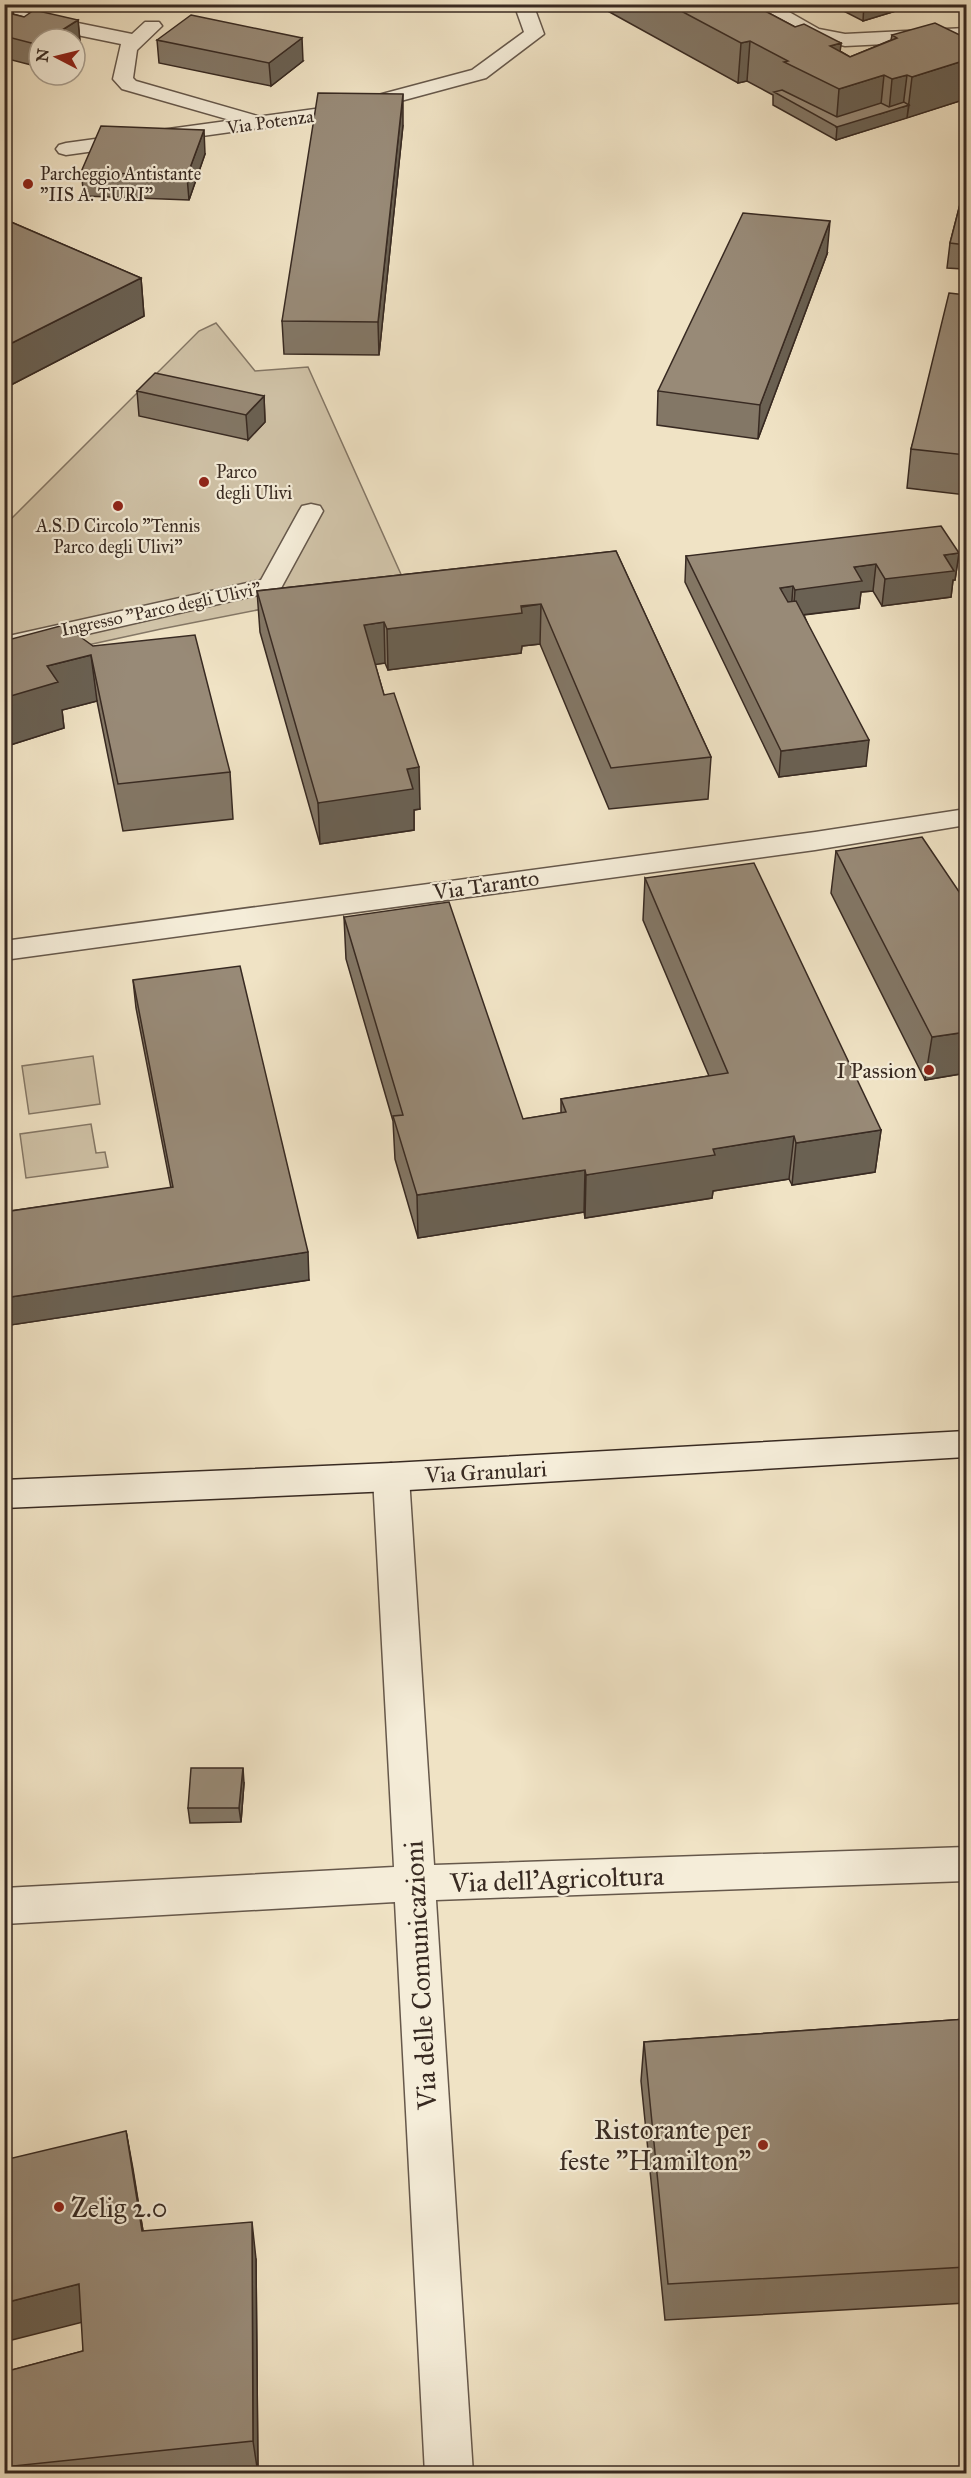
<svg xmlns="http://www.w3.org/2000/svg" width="971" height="2478" viewBox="0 0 971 2478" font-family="'IM FELL Great Primer',serif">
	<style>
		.green { fill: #d1c4a9; stroke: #847766; stroke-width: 1.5 }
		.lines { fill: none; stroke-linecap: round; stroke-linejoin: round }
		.lane-casing { stroke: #66584b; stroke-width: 3 }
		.street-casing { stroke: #66584b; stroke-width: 3 }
		.secondary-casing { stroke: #382a22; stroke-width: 3 }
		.lane { fill: #f5edd9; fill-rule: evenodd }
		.street { fill: #f5edd9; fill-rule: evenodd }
		.secondary { fill: #f5edd9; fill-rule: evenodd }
		.wall { fill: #837766; stroke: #382a22; stroke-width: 1.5 }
		.shaded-wall { fill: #6a6153; stroke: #382a22; stroke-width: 1.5 }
		.building { fill: #988a77; stroke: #382a22; stroke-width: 1.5 }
		.poi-dot { fill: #8f2418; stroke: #f5edd9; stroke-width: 2 }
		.labels { text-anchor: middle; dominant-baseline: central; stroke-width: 4.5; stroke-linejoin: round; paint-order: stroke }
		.far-street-label { font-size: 18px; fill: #382a22; stroke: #f5edd9 }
		.far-poi-label { font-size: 18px; fill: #382a22; stroke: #f5edd9; text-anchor: start }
		.street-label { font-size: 22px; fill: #382a22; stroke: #f5edd9 }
		.poi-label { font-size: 22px; fill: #382a22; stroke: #f5edd9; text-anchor: end }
		.near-street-label { font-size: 27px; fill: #382a22; stroke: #f5edd9 }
		.near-poi-label { font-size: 27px; fill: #382a22; stroke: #f5edd9; text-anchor: end }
	</style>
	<rect width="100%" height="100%" fill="#f0e3c5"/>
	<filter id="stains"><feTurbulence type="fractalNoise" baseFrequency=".00333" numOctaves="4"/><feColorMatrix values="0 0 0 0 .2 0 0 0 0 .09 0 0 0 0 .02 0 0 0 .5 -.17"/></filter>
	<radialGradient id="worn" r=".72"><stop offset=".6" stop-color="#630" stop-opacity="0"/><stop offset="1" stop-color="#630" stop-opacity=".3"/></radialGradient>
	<path class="green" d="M 216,323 L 255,371 L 308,367 L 404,581 L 161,629 L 5,663 L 5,525 L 199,331 Z
		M 93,1056 L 100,1104 L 29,1114 L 22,1066 Z
		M 91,1124 L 96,1153 L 105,1152 L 108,1167 L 26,1178 L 20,1134 Z"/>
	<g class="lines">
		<defs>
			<path id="lane" d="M 4,8 L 132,34 L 145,22 L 159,22 L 162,26 L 137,50 L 133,78 L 136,81 L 268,119 L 271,123 L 268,127 L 261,129 L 122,89 L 113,79 L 121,44 L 4,20 Z
				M 311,504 L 320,506 L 323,511 L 280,590 L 4,653 L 4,637 L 261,580 L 299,511 L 302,506 Z"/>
			<path id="street" d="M 514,4 L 533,4 L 544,34 L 486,78 L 345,116 L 66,155 L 59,153 L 56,149 L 59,145 L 66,143 L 337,106 L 472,70 L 524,32 Z
				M 751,4 L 775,4 L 819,29 L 845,34 L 966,28 L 966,40 L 845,46 L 806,37 Z
				M 966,809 L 966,825 L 815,850 L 4,960 L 4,941 L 815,832 Z
				M 391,1463 L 404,1467 L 409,1477 L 434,1865 L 966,1847 L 966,1881 L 436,1900 L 473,2474 L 425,2474 L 395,1902 L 4,1924 L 4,1888 L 394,1867 L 373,1477 L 378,1467 Z"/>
			<path id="secondary" d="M 966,1431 L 966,1457 L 391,1491 L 4,1508 L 4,1480 L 391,1463 Z"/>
		</defs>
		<use href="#lane" class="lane-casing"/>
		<use href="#street" class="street-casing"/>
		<use href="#secondary" class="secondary-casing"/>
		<use href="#lane" class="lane"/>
		<use href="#street" class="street"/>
		<use href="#secondary" class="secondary"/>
	</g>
	<path class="wall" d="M 4,4 L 12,4 L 13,14 L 24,17 L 78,20 L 80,42 L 75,46 L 75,39 L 39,39 L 39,67 L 4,58 Z
		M 595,4 L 752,4 L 795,27 L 841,43 L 840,51 L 850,57 L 891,40 L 892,35 L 966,38 L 966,99 L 836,140 L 773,105 L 773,95 L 747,81 L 738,83 Z
		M 830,4 L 909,4 L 909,7 L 863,21 Z
		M 157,40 L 303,61 L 271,86 L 159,63 Z
		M 403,125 L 379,355 L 284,354 L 282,321 Z
		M 205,154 L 189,200 L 84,196 L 81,172 Z
		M 966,181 L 966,495 L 907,488 L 911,449 L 960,294 L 963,269 L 947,268 L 950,243 Z
		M 4,219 L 141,278 L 144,316 L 7,387 L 4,386 Z
		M 827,254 L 758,439 L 657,425 L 658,391 Z
		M 137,391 L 264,396 L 265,422 L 248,440 L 139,416 Z
		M 616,551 L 711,757 L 708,799 L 609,809 L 540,644 L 522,646 L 521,653 L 388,670 L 385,663 L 375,664 L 384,695 L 420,809 L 414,810 L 414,830 L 320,844 L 260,632 L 257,591 Z
		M 959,553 L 955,580 L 953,580 L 951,597 L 882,606 L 873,591 L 861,592 L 859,608 L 804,615 L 866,766 L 779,777 L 685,582 L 686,556 Z
		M 64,625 L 230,772 L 233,819 L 123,831 L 97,701 L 62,710 L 64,728 L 4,747 Z
		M 836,851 L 966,902 L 966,1073 L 925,1080 L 831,893 Z
		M 645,878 L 881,1130 L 875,1172 L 792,1185 L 789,1179 L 713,1191 L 712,1198 L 585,1218 L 584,1212 L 418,1238 L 395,1159 L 393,1121 L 346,959 L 344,917 L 523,1119 L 561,1113 L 561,1099 L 709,1076 L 643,920 Z
		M 133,980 L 309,1280 L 4,1326 L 4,1212 L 171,1188 L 136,1008 Z
		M 244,1783 L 241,1822 L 190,1823 L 188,1808 Z
		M 966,2019 L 966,2303 L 665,2320 L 641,2081 L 644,2042 Z
		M 126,2131 L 143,2231 L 256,2259 L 258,2474 L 4,2474 L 4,2372 L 83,2351 Z"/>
	<path class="shaded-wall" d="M 11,4 L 12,4 L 15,26 L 4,33 L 4,8 Z
		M 864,4 L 909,4 L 909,7 L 863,21 Z
		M 78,20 L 80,42 L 75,46 L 75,39 L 48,39 Z
		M 302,38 L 303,61 L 271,86 L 269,63 Z
		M 750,41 L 747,81 L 738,83 L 741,43 Z
		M 841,43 L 837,83 L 830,46 Z
		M 966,60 L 966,99 L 907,118 L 912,77 Z
		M 10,67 L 11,79 L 4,83 L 4,70 Z
		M 884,75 L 880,114 L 889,111 L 892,79 L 907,75 L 903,107 L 909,105 L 907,118 L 836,140 L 837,127 L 836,127 L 839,89 Z
		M 403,94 L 403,125 L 379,355 L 378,322 Z
		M 204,130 L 205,154 L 189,200 L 187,176 Z
		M 830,221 L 827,254 L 758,439 L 760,405 Z
		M 141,278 L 144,316 L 7,387 L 4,369 L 4,347 Z
		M 264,396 L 265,422 L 248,440 L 246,415 Z
		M 959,553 L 955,580 L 953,580 L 951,597 L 882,606 L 885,579 L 944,555 Z
		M 876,564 L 873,591 L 861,592 L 859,608 L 793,616 L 795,590 L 854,567 Z
		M 793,586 L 791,613 L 780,588 Z
		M 541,604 L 540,644 L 522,646 L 521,653 L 388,670 L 387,629 Z
		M 384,622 L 385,663 L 366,666 L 364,625 Z
		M 91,655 L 97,701 L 62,710 L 64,728 L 4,747 L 4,698 L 47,666 Z
		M 869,740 L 866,766 L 779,777 L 781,751 Z
		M 419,767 L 420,809 L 414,810 L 414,830 L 320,844 L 318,803 L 407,769 Z
		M 966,1032 L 966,1073 L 925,1080 L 932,1037 Z
		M 881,1130 L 875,1172 L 792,1185 L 796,1143 Z
		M 794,1136 L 789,1179 L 713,1191 L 712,1198 L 585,1218 L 586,1175 L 713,1149 Z
		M 585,1170 L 584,1212 L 418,1238 L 417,1195 Z
		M 308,1252 L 309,1280 L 4,1326 L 4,1298 Z
		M 243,1768 L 244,1783 L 241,1822 L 239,1808 Z
		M 126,2131 L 133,2169 L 149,2268 L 142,2231 Z
		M 252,2222 L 256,2259 L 258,2474 L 253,2441 Z
		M 79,2284 L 87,2321 L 4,2342 L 4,2303 Z"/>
	<path class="building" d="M 4,4 L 11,4 L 4,8 Z
		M 617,4 L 628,4 L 628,10 Z
		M 668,4 L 752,4 L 795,27 L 804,24 L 841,43 L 830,46 L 850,57 L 897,38 L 892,35 L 935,23 L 966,38 L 966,60 L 912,77 L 907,75 L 892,79 L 884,75 L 839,89 L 784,62 L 788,61 L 750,41 L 741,43 Z
		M 34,10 L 78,20 L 48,39 L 39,39 L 39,45 L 4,36 L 4,12 L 24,17 Z
		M 191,15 L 302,38 L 269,63 L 157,40 Z
		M 4,65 L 10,67 L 4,70 Z
		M 782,90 L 837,117 L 881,103 L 889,107 L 904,102 L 909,105 L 837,127 L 774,92 Z
		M 318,93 L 403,94 L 378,322 L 282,321 Z
		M 101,126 L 204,130 L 187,176 L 81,172 Z
		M 966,181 L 966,245 L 950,243 Z
		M 743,213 L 830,221 L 760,405 L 658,391 Z
		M 4,219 L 141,278 L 4,347 Z
		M 966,256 L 966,271 L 963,271 Z
		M 949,293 L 966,295 L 966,455 L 911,449 Z
		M 155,373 L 264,396 L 246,415 L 137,391 Z
		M 941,526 L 959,553 L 944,555 L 954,571 L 885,579 L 876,564 L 854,567 L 862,581 L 795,590 L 793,586 L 780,588 L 788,602 L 796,601 L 869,740 L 781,751 L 686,556 Z
		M 616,551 L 711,757 L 611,768 L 541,604 L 521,606 L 522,613 L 387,629 L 384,622 L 364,625 L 384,695 L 394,693 L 419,767 L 407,769 L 413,789 L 318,803 L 257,591 Z
		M 64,625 L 93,646 L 195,635 L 230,772 L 118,784 L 91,655 L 47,666 L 58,682 L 4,698 L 4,641 Z
		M 922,837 L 966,902 L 966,1032 L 932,1037 L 836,851 Z
		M 754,863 L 881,1130 L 796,1143 L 794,1136 L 713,1149 L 715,1155 L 586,1175 L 585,1170 L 417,1195 L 393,1116 L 403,1115 L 344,917 L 449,902 L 523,1119 L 566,1112 L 561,1099 L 728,1073 L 645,878 Z
		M 240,966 L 308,1252 L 4,1298 L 4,1212 L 173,1187 L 133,980 Z
		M 191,1768 L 243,1768 L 239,1808 L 188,1808 Z
		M 966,2019 L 966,2267 L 668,2284 L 644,2042 Z
		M 126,2131 L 142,2231 L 252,2222 L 253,2441 L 4,2467 L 4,2372 L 83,2351 L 79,2284 L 4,2303 L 4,2160 Z"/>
	<g class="poi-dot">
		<circle cx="28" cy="184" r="6"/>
		<circle cx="204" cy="482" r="6"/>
		<circle cx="118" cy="506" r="6"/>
		<circle cx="929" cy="1070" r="6"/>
		<circle cx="763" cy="2145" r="6"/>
		<circle cx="59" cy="2207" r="6"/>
	</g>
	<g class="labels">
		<g class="far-street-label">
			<text transform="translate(270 122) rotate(-8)">Via Potenza</text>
			<text transform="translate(161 609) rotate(-12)">Ingresso "Parco degli Ulivi"</text>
		</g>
		<g class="far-poi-label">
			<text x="40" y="174">Parcheggio Antistante<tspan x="40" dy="21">"IIS A. TURI"</tspan></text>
			<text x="216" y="472">Parco<tspan x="216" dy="21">degli Ulivi</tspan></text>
			<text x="118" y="526" text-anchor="middle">A.S.D Circolo "Tennis<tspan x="118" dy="21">Parco degli Ulivi"</tspan></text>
		</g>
		<g class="street-label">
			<text transform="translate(486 885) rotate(-8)">Via Taranto</text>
			<text transform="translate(486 1472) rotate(-3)">Via Granulari</text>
		</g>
		<g class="poi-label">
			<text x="917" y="1070">I Passion</text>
		</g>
		<g class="near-street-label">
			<text transform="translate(557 1879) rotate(-2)">Via dell'Agricoltura</text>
			<text transform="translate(420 1975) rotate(-93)">Via delle Comunicazioni</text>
		</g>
		<g class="near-poi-label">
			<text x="751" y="2129">Ristorante per<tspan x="751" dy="31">feste "Hamilton"</tspan></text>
			<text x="71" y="2207" text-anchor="start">Zelig 2.0</text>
		</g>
	</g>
	<rect width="971" height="2478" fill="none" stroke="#f0e3c5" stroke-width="24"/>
	<rect x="6" y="6" width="959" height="2466" fill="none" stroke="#382a22" stroke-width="3"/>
	<rect x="12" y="12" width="947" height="2454" fill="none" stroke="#382a22" stroke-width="1.5"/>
	<g transform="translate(57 57) rotate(277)"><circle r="28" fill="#f5edd9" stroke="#a99f90" stroke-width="1.5"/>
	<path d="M0-4.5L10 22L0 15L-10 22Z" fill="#8f2418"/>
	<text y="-9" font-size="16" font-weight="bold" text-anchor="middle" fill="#382a22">N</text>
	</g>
	<rect width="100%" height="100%" filter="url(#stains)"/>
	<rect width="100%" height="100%" fill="url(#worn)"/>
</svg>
